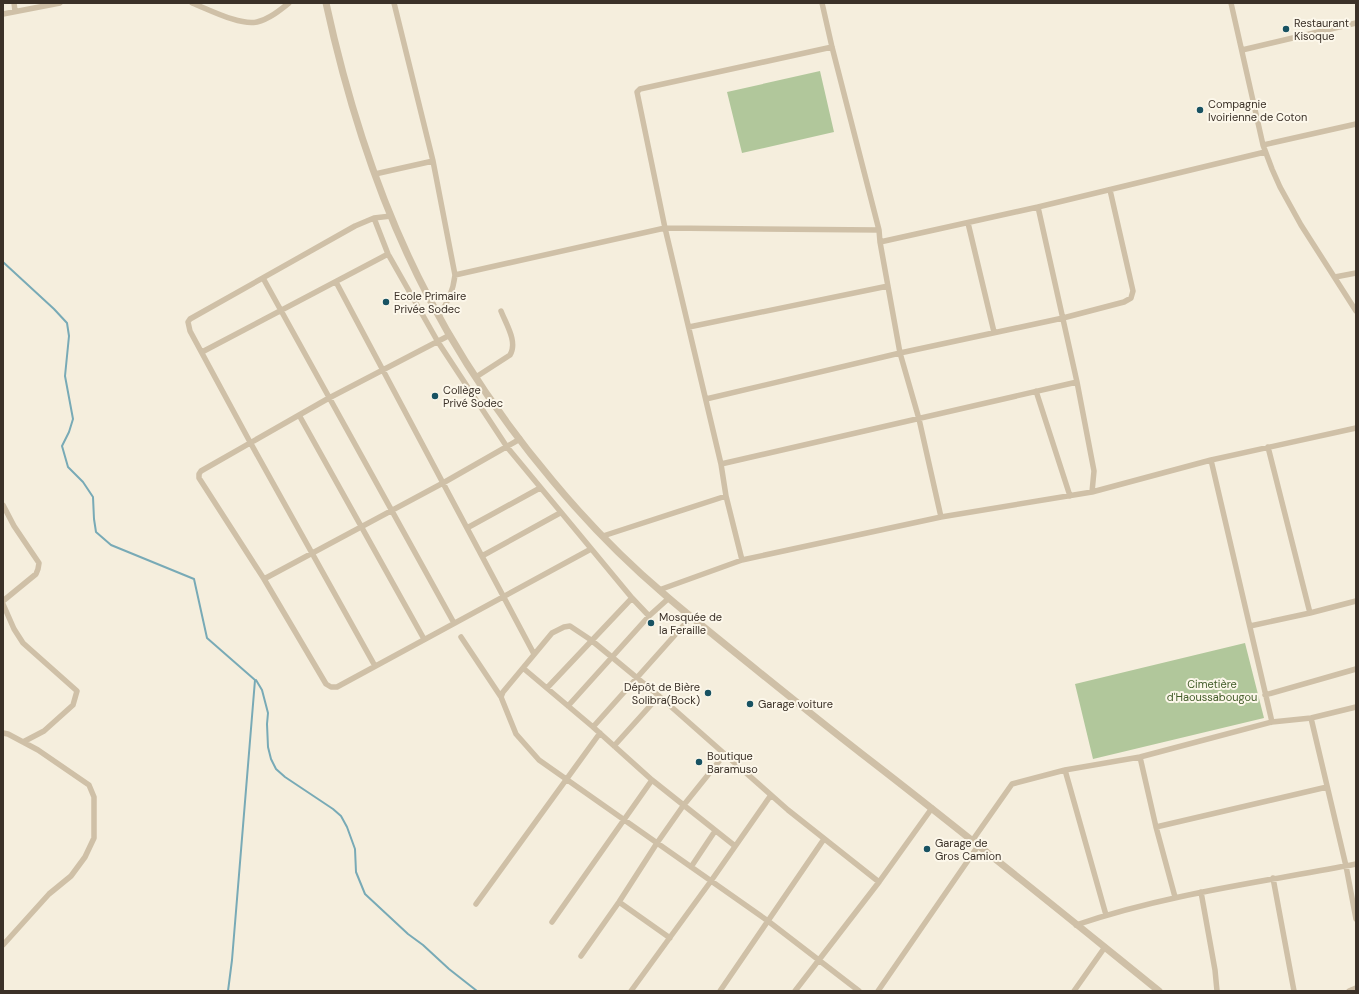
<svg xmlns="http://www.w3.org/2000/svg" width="1359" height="994" viewBox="0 0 1359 994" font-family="'DM Sans',sans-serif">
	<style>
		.green { fill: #b1c79b }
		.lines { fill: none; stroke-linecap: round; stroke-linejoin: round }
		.stream { stroke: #78aab6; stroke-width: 2 }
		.minor { stroke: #cfc0a7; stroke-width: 5.5 }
		.tertiary { stroke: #cfc0a7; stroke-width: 7 }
		.poi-dot { fill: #185262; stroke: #fcf7ea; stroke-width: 1.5 }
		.labels { text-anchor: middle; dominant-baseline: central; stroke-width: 4; stroke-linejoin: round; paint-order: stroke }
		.poi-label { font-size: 11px; fill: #3b3128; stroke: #fcf7ea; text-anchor: start }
		.park-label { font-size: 11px; fill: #425c29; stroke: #fcf7ea }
	</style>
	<rect width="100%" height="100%" fill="#f5eedd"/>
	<path class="green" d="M 820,71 L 834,132 L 742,153 L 727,92 Z
		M 1245,643 L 1264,718 L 1093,759 L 1075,684 Z"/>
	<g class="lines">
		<path class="stream" d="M 3,262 L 54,309 L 67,323 L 69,336 L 65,376 L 73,419 L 69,432 L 62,446 L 68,467 L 83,482 L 93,497 L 94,519 L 96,532 L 111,545 L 194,579 L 207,638 L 255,680 L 232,960 L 228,991
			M 256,680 L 262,690 L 268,713 L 267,724 L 268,747 L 271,759 L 276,769 L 285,777 L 333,809 L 341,816 L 347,827 L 355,849 L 356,872 L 365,894 L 408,934 L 423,945 L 449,969 L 477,991"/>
		<path class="minor" d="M 14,3 L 15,11
			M 192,3 C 208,9 240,26 257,22 C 269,19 279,11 289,3
			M 394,3 L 433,161 L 455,275 C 453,292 448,301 439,316
			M 822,3 L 832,47 L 879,230 L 880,242 L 900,353 L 919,419 L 941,517
			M 1231,3 L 1263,145 L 1272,169 L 1280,187 L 1301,225 L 1356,311
			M 3,14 L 60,3
			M 1242,50 L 1356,23
			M 1263,145 L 1356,124
			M 375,174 L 433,161
			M 1038,207 L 1077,382 L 1094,471 L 1092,492
			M 374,218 L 388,254 L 438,342 L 507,447 L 632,598 L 649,616
			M 968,223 L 994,332
			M 880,242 L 1038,207 L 1265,152
			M 455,275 L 665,228 L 879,230
			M 1335,277 L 1356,273
			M 263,278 L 454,623
			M 336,282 L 534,654
			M 689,327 L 888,286
			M 450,335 L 329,398 L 201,471 L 199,474 L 199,478 L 264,579 L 326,684 L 331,687 L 337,687 L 591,549
			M 202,352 L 388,254
			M 476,377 L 510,355 C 518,342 506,324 501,311
			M 1036,391 L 1070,496
			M 706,399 L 900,353 L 1063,318 L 1124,302 L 1131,298 L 1133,291 L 1110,190
			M 299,415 L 424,639
			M 1268,447 L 1310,613
			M 1211,460 L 1272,722
			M 721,464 L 1077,382
			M 3,505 L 14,526 L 39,563 L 38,569 L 36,574 L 3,601
			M 467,528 L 540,488
			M 603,536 L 726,496
			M 482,556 L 560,513
			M 742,560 L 726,496 L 721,464 L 665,228 L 637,92 L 640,89 L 832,47
			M 264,579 L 443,483 L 520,439
			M 659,590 L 742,560 L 941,517 L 1092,492 L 1211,460 L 1356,428
			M 3,604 L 14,629 L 23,643 L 77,691 L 73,705 L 44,731 L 23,742
			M 1250,626 L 1310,613 L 1356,601
			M 461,637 L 501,697 L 516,734 L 539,760 L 768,921 L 859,991
			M 375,666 L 250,442 L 190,331 L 188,322 L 190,319 L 355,226 L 374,218 L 391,216
			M 523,668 L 593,727 L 652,780 L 735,846
			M 547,688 L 632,598
			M 1265,695 L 1356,669
			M 501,697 L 503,692 L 552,633 L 564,627 L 570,626 L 591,640 L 613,658 L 659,696 L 788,810 L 879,882
			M 568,706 L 649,616 L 669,598
			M 1311,718 L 1346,866 L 1356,919
			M 593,727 L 691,617
			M 3,733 L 8,734 L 38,750 L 89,785 L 94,797 L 94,838 L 85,857 L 71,876 L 49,894 L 3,945
			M 614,746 L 659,696
			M 1140,757 L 1156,827 L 1175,897
			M 1065,770 L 1106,915
			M 1156,827 L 1327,787
			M 972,841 L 1012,784 L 1065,770 L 1140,757 L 1272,722 L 1311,718 L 1356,707
			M 691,867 L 715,831
			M 1273,878 L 1294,991
			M 1201,892 L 1215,970 L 1217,991
			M 619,902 L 670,938
			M 476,904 L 600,733
			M 552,922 L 652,780
			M 1076,925 C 1167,894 1262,882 1356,864
			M 581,956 L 619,902 L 657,843 L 683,806 L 724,755
			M 631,991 L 711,881 L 771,795
			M 720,991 L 824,839
			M 795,991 L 879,882 L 932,808
			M 878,991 L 978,846
			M 1074,991 L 1105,947
			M 1349,991 L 1356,988"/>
		<path class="tertiary" d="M 326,3 C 348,104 381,207 429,298 C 463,363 505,424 552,480 C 586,521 624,560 664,594 C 681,609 699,623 716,637 C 764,676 812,715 862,754 C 962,831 1060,911 1159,991"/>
	</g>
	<g class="poi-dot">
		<circle cx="1286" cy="29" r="4"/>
		<circle cx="1200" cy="110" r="4"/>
		<circle cx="386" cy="302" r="4"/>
		<circle cx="435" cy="396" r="4"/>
		<circle cx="651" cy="623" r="4"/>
		<circle cx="708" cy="693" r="4"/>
		<circle cx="750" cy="704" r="4"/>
		<circle cx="699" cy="762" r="4"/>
		<circle cx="927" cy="849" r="4"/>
	</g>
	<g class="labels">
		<g class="poi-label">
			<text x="1294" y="23">Restaurant<tspan x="1294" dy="13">Kisoque</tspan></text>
			<text x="1208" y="104">Compagnie<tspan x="1208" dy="13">Ivoirienne de Coton</tspan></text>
			<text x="394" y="296">Ecole Primaire<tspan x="394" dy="13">Privée Sodec</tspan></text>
			<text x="443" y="390">Collège<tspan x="443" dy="13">Privé Sodec</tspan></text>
			<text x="659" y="617">Mosquée de<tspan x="659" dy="13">la Feraille</tspan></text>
			<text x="700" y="687" text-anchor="end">Dépôt de Bière<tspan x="700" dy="13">Solibra(Bock)</tspan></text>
			<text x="758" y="704">Garage voiture</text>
			<text x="707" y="756">Boutique<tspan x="707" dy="13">Baramuso</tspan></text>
			<text x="935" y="843">Garage de<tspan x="935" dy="13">Gros Camion</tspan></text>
		</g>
		<g class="park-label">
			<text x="1212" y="684">Cimetière<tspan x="1212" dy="13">d'Haoussabougou</tspan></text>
		</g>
	</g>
	<rect width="1359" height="994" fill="none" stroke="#3b3128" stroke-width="8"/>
</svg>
